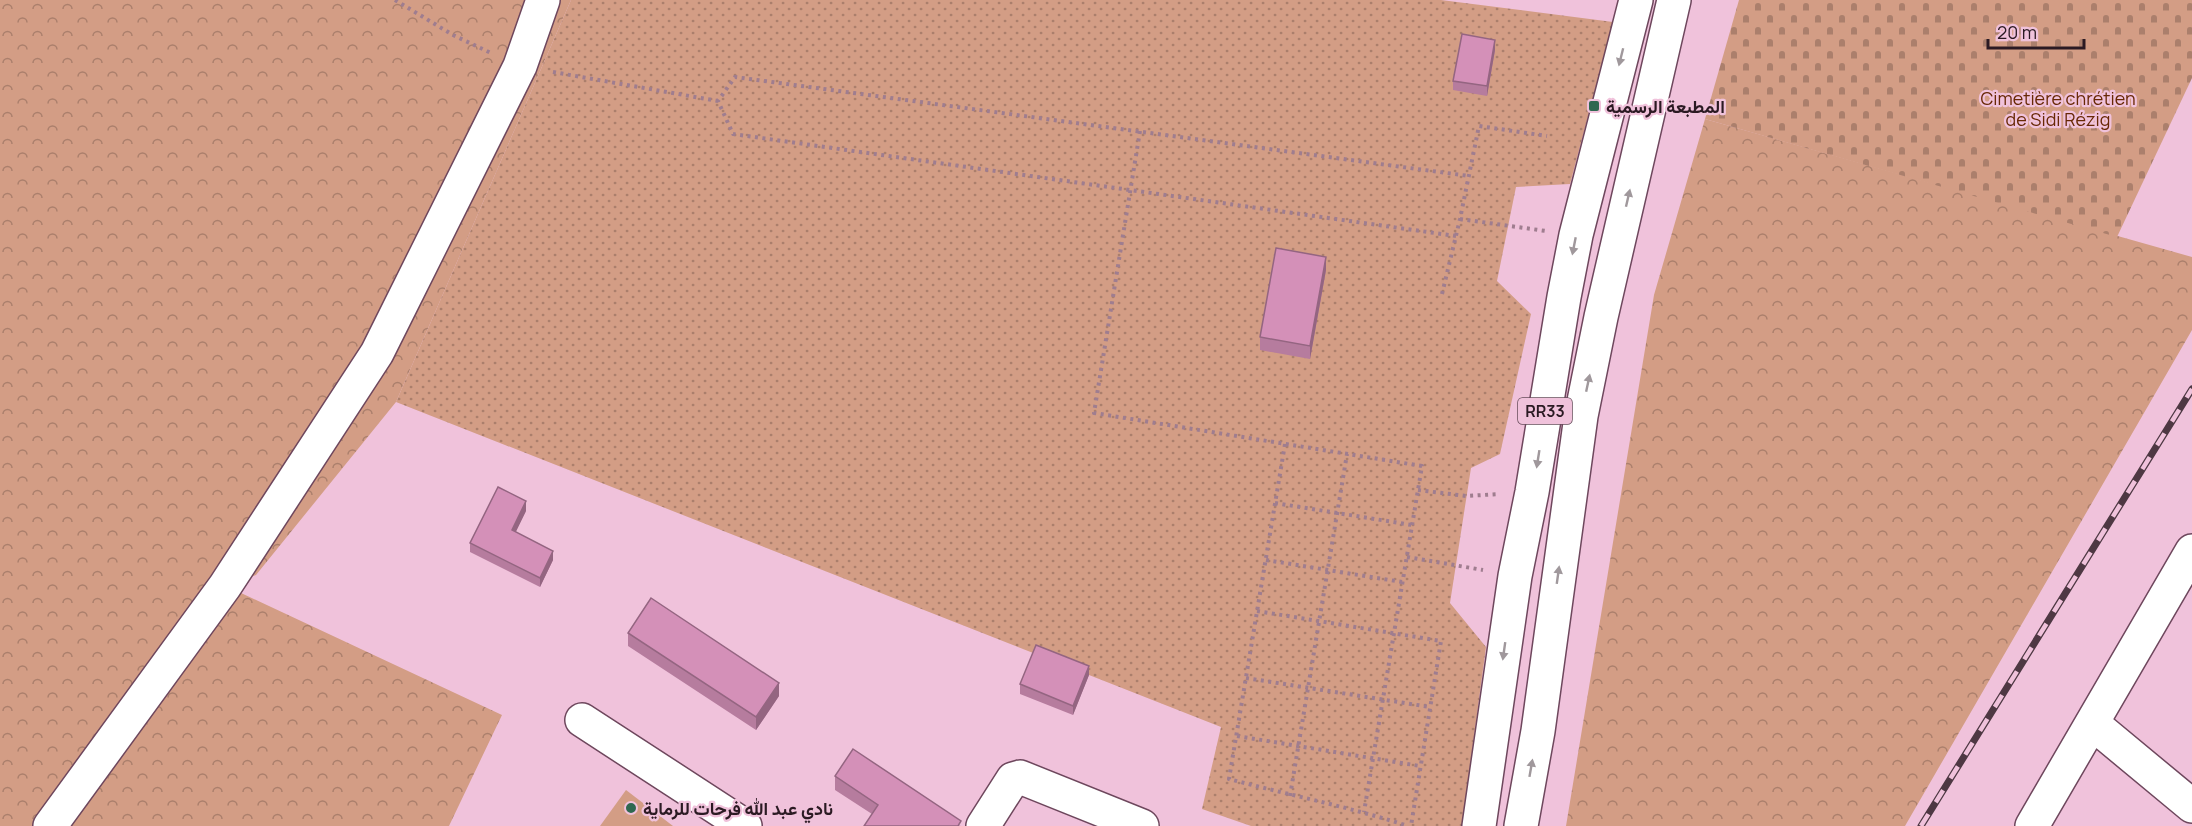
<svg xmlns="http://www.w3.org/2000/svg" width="2192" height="826" viewBox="0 0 2192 826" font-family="Manrope,Vazirmatn,sans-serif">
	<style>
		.forest { fill: url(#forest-crowns) }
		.cemetery { fill: url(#cemetery-stones) }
		.park { fill: url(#park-dots) }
		.pitch { fill: #d39d85 }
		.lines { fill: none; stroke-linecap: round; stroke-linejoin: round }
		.minor-casing { stroke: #6e475d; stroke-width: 36 }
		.highway-casing { stroke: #6e475d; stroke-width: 36 }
		.path { stroke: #9f7d8f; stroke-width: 4; stroke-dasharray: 3 4.5; stroke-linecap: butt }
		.minor { stroke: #fff; stroke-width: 33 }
		.highway { stroke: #fff; stroke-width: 33 }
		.rail-casing { stroke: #4e3843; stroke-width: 7 }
		.rail { stroke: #f0c2db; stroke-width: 4.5; stroke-dasharray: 14; stroke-linecap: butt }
		.wall { fill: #b67c9e }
		.shaded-wall { fill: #946581 }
		.building { fill: #d490b8; stroke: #946581; stroke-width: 1.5 }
		.oneway { fill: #a0989c }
		.poi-dot { fill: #2f6850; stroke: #f0c2db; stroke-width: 2 }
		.labels { text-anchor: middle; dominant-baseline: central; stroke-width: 4.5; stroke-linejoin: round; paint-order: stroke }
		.shield { fill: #f0c2db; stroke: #664c5a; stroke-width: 1.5 }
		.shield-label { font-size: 16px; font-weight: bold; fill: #2b1a23 }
		.park-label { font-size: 18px; fill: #682805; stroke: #f0c2db }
		.poi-label { font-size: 18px; font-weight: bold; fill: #2b1a23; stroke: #f0c2db; text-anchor: start }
	</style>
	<defs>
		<pattern id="forest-crowns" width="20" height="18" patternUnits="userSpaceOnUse" patternTransform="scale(1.5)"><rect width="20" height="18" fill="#d39d85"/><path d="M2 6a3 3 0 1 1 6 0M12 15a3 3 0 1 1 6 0" fill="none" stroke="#ab7f6c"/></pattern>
		<pattern id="cemetery-stones" width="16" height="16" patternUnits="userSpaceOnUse" patternTransform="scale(1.5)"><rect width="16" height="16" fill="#d39d85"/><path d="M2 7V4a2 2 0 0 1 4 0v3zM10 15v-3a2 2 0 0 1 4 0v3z" fill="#ab7f6c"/></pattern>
		<pattern id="park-dots" width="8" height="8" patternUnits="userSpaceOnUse" patternTransform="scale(1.5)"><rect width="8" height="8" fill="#d39d85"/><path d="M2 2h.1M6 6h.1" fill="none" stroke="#ab7f6c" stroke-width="1.8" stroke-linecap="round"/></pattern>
	</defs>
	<rect width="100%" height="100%" fill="#f0c2db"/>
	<path class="forest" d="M 0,0 L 571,0 L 396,402 L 256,575 L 226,586 L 502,715 L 449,826 L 0,826 Z
		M 1705,119 L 2192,257 L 2192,330 L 1905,826 L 1566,826 L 1654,295 Z"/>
	<path class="cemetery" d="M 1739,0 L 2192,0 L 2192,78 L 2117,237 L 1705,119 Z"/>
	<path class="park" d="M 571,0 L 1441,0 L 1613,22 L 1570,184 L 1516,187 L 1497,281 L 1531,314 L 1500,454 L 1471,468 L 1450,603 L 1486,647 L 1462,826 L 1251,826 L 1202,809 L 1221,727 L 396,402 Z"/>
	<path class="pitch" d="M 626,790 L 673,826 L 600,826 Z"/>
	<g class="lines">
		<defs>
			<path id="minor" d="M 582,720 L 745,826
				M 2092,723 L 2192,806
				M 50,826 L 225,586 L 377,353 L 520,66 L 543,0
				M 983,826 L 1013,779 L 1020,777 L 1142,826
				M 2032,826 L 2192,551"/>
			<path id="highway" d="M 1479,826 L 1515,576 L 1532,492 L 1564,297 L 1576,235 L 1636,0
				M 1521,826 L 1538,731 L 1581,416 L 1601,317 L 1674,0"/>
		</defs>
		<use href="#minor" class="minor-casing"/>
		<use href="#highway" class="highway-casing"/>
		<path class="path" d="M 395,0 L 453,35 L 491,53
			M 553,72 L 718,101
			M 1140,131 L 1094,413 L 1422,466 L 1364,812
			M 1460,219 L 1546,231
			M 1456,236 L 733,134 L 718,101 L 735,77 L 1469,176
			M 1442,294 L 1460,219 L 1479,126 L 1547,136
			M 1285,444 L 1229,779 C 1289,795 1350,807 1408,826
			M 1418,490 L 1466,496 L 1500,494
			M 1275,503 L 1412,525
			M 1407,557 L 1483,570
			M 1266,560 L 1402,582
			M 1257,611 L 1441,641 L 1411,826
			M 1246,678 L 1430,707
			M 1237,736 L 1420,766
			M 1290,796 L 1347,454"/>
		<use href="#minor" class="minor"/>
		<use href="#highway" class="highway"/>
		<defs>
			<path id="rail" d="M 1921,826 L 2192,389"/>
		</defs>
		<use href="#rail" class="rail-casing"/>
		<use href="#rail" class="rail"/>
	</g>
	<path class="wall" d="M 1495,50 L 1487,96 L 1453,90 L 1453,81 Z
		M 1326,270 L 1310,359 L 1260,350 L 1260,337 Z
		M 526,511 L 515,532 L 553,560 L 540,587 L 470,552 L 470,543 Z
		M 628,633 L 779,696 L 756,730 L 628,646 Z
		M 1089,675 L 1073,715 L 1020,694 L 1020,684 Z
		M 835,776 L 961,826 L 872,814 L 835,790 Z"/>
	<path class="shaded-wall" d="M 1495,40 L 1495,50 L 1487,96 L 1487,86 Z
		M 1326,257 L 1326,270 L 1310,359 L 1310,346 Z
		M 526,501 L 526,511 L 512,540 L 512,530 Z
		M 553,551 L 553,560 L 540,587 L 540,578 Z
		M 1089,666 L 1089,675 L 1073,715 L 1073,706 Z
		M 779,683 L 779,696 L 756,730 L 756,717 Z"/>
	<path class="building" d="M 1462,34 L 1495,40 L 1487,86 L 1453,81 Z
		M 1276,248 L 1326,257 L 1310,346 L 1260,337 Z
		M 498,487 L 526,501 L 512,530 L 553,551 L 540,578 L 470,543 Z
		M 651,598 L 779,683 L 756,717 L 628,633 Z
		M 1036,645 L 1089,666 L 1073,706 L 1020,684 Z
		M 853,749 L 961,821 L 958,826 L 864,826 L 878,805 L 835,776 Z"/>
	<defs><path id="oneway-solid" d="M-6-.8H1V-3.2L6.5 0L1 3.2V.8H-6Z" transform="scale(1.5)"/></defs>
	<g class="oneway">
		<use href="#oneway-solid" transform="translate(1621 57) rotate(104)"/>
		<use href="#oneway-solid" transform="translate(1628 198) rotate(-77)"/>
		<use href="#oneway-solid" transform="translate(1574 246) rotate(101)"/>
		<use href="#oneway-solid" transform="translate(1588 383) rotate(-78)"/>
		<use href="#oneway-solid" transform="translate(1538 459) rotate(99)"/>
		<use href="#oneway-solid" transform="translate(1558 575) rotate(-82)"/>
		<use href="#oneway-solid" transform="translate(1504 651) rotate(98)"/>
		<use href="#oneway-solid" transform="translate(1531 768) rotate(-80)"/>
	</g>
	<g class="poi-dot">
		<rect x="1588" y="100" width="12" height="12" rx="3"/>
		<circle cx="631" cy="808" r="6"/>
	</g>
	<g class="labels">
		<rect class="shield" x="1518" y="398" width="54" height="26" rx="4.5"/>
		<g class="shield-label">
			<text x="1545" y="411">RR33</text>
		</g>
		<g class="park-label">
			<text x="2058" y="98">Cimetière chrétien<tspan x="2058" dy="21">de Sidi Rézig</tspan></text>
		</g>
		<g class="poi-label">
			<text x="1606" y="106">المطبعة الرسمية</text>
			<text x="643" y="808">نادي عبد الله فرحات للرماية</text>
		</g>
	</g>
	<path d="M1988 39v9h96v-9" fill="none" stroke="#2b1a23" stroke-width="3"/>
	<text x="1997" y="39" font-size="18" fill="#2b1a23" stroke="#f0c2db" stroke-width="4.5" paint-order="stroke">20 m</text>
</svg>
